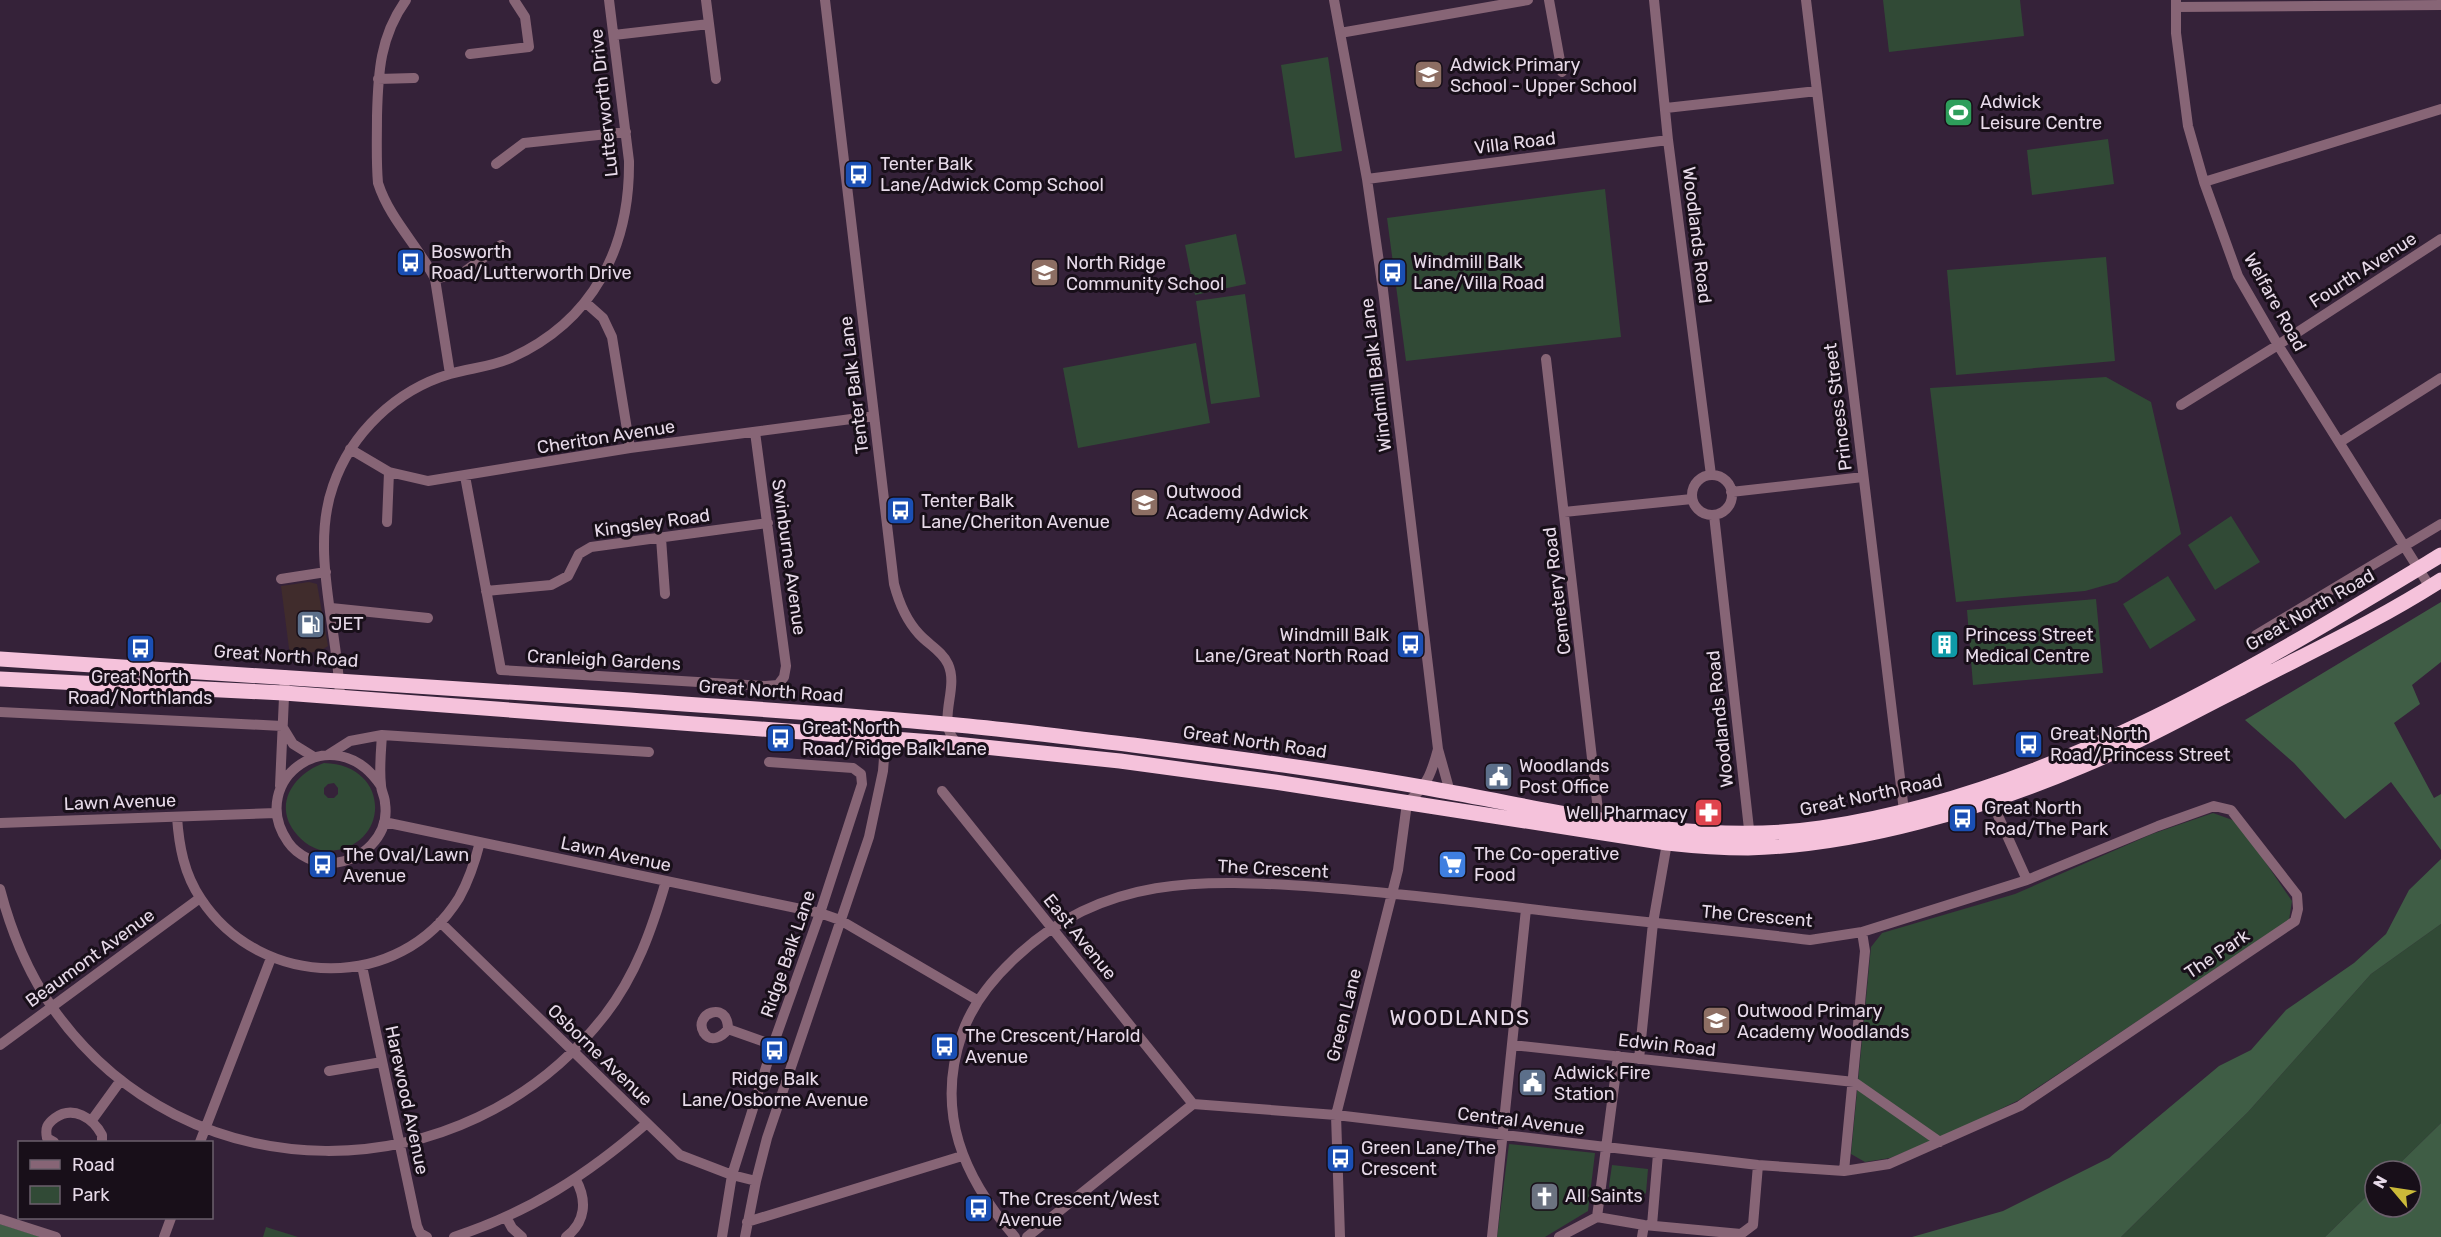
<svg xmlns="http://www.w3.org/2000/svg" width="2441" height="1237" viewBox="0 0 2441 1237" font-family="Rubik,sans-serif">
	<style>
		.commercial { fill: #402c2c }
		.green { fill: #314a36; fill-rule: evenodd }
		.forest { fill: #3f5d45 }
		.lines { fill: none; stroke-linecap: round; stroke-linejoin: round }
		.minor { stroke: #876576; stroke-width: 10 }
		.highway { stroke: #f5c2db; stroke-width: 15 }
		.labels { text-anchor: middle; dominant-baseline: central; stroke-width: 6; stroke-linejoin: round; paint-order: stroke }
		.poi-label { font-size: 18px; fill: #e7dae9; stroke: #180f19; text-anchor: start }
		.street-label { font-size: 18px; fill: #e7dae9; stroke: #180f19 }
		.quarter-label { font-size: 21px; letter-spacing: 1.5px; fill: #e7dae9; stroke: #180f19 }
	</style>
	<rect width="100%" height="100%" fill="#352239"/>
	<path class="commercial" d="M 309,582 L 317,584 L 328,646 L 320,651 L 290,656 L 281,586 Z"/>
	<path class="green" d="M 1883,0 L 2020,0 L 2024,36 L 1889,52 Z
		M 1328,57 L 1342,151 L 1295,158 L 1281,65 Z
		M 2108,139 L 2114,184 L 2032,195 L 2027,150 Z
		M 1605,189 L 1621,337 L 1406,361 L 1387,218 Z
		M 1236,234 L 1246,284 L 1195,295 L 1185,245 Z
		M 2106,257 L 2115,361 L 1956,375 L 1947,270 Z
		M 1245,294 L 1260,397 L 1211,404 L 1196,301 Z
		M 1196,343 L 1210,423 L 1078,448 L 1063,368 Z
		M 2106,377 L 2151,402 L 2181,534 L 2117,582 L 2085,591 L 1956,602 L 1930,388 Z
		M 2231,516 L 2260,562 L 2215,590 L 2188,545 Z
		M 2168,576 L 2196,620 L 2150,649 L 2123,604 Z
		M 2096,599 L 2103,673 L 1973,685 L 1967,610 Z
		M 324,763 C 393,765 390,849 328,851 C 315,851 302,842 294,831 C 273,802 296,773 324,763 ZM 334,783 L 338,788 L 338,794 L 334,798 L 328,798 L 324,794 L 324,788 L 328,784 Z
		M 2213,813 L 2238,822 L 2292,901 L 2289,920 L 2019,1100 L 1947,1135 L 1890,1158 L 1865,1162 L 1851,1154 L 1871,947 L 1882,933 L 2015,894 L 2152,834 Z
		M 2441,924 L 2441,1123 L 2392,1171 L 2375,1171 L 2375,1188 L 2325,1237 L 2121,1237 L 2248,1112 L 2371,974 Z
		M 1509,1144 L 1595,1153 L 1588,1211 L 1545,1237 L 1497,1237 Z
		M 1612,1165 L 1648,1169 L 1646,1193 C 1634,1202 1628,1203 1614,1198 L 1609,1186 Z
		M 266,1227 L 298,1237 L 263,1237 Z"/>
	<path class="forest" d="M 2441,602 L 2441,662 L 2412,685 L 2420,704 L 2394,723 L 2434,798 L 2441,794 L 2441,850 L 2391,782 L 2345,819 L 2294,763 L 2245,720 Z
		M 2441,859 L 2441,924 L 2371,974 L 2248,1112 L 2121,1237 L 1912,1237 L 2003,1211 L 2109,1158 L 2219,1066 L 2251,1050 L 2286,1010 L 2354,963 L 2386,934 L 2409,890 Z
		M 2441,1123 L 2441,1237 L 2325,1237 L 2375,1188 L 2375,1207 L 2411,1207 L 2411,1171 L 2392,1171 Z
		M 0,1224 L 41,1237 L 0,1237 Z"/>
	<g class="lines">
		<path class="minor" d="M 406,0 C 380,36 378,73 377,116 C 377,139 376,160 378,183 C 390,220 418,245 435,279 L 450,374
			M 706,0 L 716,79
			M 825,0 L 894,584 C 899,603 906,620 919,634 C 929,645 942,651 948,664 C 960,690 934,723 958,744
			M 1334,0 L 1367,179 L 1383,290 L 1438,749 L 1450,792
			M 1549,0 L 1562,72
			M 1654,0 L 1668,140 L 1711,475
			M 1806,0 L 1904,811
			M 2176,0 L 2176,33 L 2188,126 L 2204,182 L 2238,276 L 2278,345 L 2430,587
			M 2176,7 L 2441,5
			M 1340,33 L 1528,0
			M 614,35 L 709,24
			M 470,54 L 529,47 L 525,17 L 514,0
			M 378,79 L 414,78
			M 1666,108 L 1817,91
			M 496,164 L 524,143 L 626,132
			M 1367,179 L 1668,140
			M 2204,182 L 2441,109
			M 435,279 L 464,272 L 501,245
			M 585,302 L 603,318 L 612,337 L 630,448
			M 1546,359 L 1599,819
			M 2181,405 L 2278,345 L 2441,239
			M 2340,442 L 2441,378
			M 350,449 L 389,472 L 428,481 L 630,448 L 874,416
			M1692 495a20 20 0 1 1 40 0a20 20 0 1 1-40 0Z
			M 465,476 L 501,670 L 765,686 L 778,685 L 784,677 L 786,666 L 755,432
			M 1731,492 L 1863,477
			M 1564,512 L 1692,499
			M 1714,515 L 1750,838
			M 387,522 L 389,472
			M 661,538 L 665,594
			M 281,579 L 326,572
			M 486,591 L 551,585 L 568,576 L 579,554 L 591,547 L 768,523
			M 331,608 L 428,618
			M 2256,635 L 2441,524
			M 340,697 C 338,630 310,551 333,486 C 351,433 396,390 450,374 C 470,368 491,367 511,358 C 593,321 630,248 629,161 L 609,0
			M 0,712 L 282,726
			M 282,726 L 293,744 L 314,757
			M 328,755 L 350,741 L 382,735 L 649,752
			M 280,786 L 285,675
			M 381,786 C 334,715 245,780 288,842 C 297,855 316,865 332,863 C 362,861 390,836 385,803 C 385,797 381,791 381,785 C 379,769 381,751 382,735
			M 942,791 L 1193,1104
			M 1991,800 L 2027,880
			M 177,817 C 179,846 184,874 201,899 C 261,990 400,993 459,898 C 469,880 475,862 480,842
			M 384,822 L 820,913 L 840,920 L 977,1000
			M 0,823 L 276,813
			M 0,889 C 11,931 27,971 52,1007 C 185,1198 464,1197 605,1015 C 636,975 652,929 666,881
			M 440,922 L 680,1155 L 732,1175 L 756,1181
			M 362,966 L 417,1226 L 420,1233 L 427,1237
			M 728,1029 C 728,999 692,1014 704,1033 C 711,1043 722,1037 728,1029 L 773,1045
			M 0,1045 L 200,898
			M 1512,1045 L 1854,1082 L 1940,1142
			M 1639,1059 L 1653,923 L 1667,843
			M 329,1071 L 382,1062
			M 92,1120 L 121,1080
			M 54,1142 L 47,1138 C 45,1128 47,1124 55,1118 C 73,1105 93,1118 102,1135 L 102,1142
			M 200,1142 L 271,958
			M 1844,1171 L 1865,951 L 1862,932
			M 506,1217 L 512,1228 L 522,1237
			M 1597,1217 L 1644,1225 L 1741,1234 L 1753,1225 L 1758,1165
			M 1597,1217 L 1618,1056
			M 0,1219 L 56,1237
			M 747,1222 L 962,1156
			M 1652,1225 L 1658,1154
			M 164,1237 L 171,1218
			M 454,1237 C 530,1212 587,1175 647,1123
			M 566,1237 C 586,1222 587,1200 576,1180
			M 722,1237 L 732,1175 L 773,1045 L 820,913 L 862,784 L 861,774 L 853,768 L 769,762
			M 745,1237 L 756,1181 L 767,1138 L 869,837 L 883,771 L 887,719
			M 1015,1237 C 963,1177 935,1112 962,1034 C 972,1004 991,981 1013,960 C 1102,874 1203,879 1318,887 C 1386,892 1454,900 1522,908 C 1618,920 1714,928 1810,940 L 1862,932 L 2027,880 L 2158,826 L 2214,806 L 2231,810 L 2297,895 L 2298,909 L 2295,921 L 2020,1106 L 1889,1164 L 1844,1171 L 1758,1165 L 1336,1115 L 1193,1104
			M 1027,1237 L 1193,1104
			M 1340,1237 L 1336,1115 L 1398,870 L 1407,803 C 1427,785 1431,775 1438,749
			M 1492,1237 L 1526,909
			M 1559,1237 L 1597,1217
			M 1642,1237 L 1644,1225"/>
		<path class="highway" d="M 0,659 C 210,671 420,685 630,700 C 735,708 840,714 945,724 C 1008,729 1071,738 1133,745 C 1234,758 1334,771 1433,789 C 1560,811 1692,847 1821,828 C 2049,794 2247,672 2441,555
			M 0,679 L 284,693 L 946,743 L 1120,761 L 1275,782 L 1667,843 C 1694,846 1721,848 1748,848 C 1860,845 1980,809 2082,766 C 2137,744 2188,714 2241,688 C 2308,653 2377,621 2441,580"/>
	</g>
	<defs>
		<symbol id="school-square" viewBox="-11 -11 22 22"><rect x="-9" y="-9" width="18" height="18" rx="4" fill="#8d6e63" stroke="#180f19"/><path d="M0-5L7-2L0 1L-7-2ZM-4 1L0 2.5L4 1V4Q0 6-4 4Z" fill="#fff"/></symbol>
		<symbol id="stadium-square" viewBox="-11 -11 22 22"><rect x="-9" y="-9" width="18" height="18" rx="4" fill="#2e9e5b" stroke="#180f19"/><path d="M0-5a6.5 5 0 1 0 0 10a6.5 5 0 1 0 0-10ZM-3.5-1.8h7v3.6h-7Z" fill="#fff"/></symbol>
		<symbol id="bus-square" viewBox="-11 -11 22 22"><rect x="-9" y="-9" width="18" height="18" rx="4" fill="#1a4fb4" stroke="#180f19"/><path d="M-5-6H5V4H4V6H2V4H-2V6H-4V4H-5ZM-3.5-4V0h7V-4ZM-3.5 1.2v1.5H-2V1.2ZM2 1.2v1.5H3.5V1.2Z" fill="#fff"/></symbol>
		<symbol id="fuel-square" viewBox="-11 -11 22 22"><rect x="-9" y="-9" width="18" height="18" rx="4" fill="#5c6f8a" stroke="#180f19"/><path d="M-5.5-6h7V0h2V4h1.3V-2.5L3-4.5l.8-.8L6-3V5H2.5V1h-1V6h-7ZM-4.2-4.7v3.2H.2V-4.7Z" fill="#fff"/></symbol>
		<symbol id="building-square" viewBox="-11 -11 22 22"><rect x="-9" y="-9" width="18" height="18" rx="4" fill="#0f9aa8" stroke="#180f19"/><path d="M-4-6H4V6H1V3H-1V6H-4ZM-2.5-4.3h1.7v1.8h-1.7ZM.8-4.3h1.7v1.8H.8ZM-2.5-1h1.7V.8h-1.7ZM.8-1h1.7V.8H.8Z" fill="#fff"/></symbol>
		<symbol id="civic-square" viewBox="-11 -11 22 22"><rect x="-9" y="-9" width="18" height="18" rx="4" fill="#5c6f8a" stroke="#180f19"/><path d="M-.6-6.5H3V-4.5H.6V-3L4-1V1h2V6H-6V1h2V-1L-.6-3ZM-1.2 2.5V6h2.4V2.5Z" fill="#fff"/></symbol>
		<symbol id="pharmacy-square" viewBox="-11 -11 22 22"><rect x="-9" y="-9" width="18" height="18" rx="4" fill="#e0444e" stroke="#180f19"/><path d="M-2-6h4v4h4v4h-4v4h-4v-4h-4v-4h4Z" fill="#fff"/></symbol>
		<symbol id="supermarket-square" viewBox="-11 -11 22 22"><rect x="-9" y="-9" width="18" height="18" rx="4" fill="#3f7fe0" stroke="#180f19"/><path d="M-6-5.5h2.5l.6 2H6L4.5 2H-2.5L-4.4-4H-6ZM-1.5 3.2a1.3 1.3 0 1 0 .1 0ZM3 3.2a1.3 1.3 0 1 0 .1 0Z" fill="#fff"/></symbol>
		<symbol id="church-square" viewBox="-11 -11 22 22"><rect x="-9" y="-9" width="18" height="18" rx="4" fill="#6b7280" stroke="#180f19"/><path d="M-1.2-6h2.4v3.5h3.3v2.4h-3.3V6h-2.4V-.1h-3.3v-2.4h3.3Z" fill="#fff"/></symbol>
	</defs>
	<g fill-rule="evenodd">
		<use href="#school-square" x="1412" y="58" width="33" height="33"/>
		<use href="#stadium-square" x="1942" y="96" width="33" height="33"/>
		<use href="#bus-square" x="842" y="158" width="33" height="33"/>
		<use href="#bus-square" x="394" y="246" width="33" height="33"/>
		<use href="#bus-square" x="1376" y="256" width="33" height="33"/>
		<use href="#school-square" x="1028" y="256" width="33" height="33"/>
		<use href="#school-square" x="1128" y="486" width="33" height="33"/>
		<use href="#bus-square" x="884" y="494" width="33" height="33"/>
		<use href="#fuel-square" x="294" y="608" width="33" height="33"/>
		<use href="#bus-square" x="1394" y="628" width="33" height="33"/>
		<use href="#building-square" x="1928" y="628" width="33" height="33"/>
		<use href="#bus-square" x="124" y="632" width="33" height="33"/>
		<use href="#bus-square" x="764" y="722" width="33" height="33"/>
		<use href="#bus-square" x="2012" y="728" width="33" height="33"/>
		<use href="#civic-square" x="1482" y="760" width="33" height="33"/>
		<use href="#pharmacy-square" x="1692" y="796" width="33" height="33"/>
		<use href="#bus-square" x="1946" y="802" width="33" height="33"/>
		<use href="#supermarket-square" x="1436" y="848" width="33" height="33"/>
		<use href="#bus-square" x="306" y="848" width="33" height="33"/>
		<use href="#school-square" x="1700" y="1004" width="33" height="33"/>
		<use href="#bus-square" x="928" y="1030" width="33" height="33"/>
		<use href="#bus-square" x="758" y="1034" width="33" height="33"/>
		<use href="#civic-square" x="1516" y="1066" width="33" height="33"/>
		<use href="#bus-square" x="1324" y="1142" width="33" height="33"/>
		<use href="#church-square" x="1528" y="1180" width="33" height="33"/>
		<use href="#bus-square" x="962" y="1192" width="33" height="33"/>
	</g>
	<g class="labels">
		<g class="poi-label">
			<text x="1450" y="65">Adwick Primary<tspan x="1450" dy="21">School - Upper School</tspan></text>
			<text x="1980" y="102">Adwick<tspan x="1980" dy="21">Leisure Centre</tspan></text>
			<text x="880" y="164">Tenter Balk<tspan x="880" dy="21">Lane/Adwick Comp School</tspan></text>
			<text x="431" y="252">Bosworth<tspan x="431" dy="21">Road/Lutterworth Drive</tspan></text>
			<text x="1413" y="262">Windmill Balk<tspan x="1413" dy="21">Lane/Villa Road</tspan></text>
			<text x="1066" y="263">North Ridge<tspan x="1066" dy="21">Community School</tspan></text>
			<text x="1166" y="492">Outwood<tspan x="1166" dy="21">Academy Adwick</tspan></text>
			<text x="921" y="501">Tenter Balk<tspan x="921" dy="21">Lane/Cheriton Avenue</tspan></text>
			<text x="331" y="624">JET</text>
			<text x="1389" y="635" text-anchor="end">Windmill Balk<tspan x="1389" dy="21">Lane/Great North Road</tspan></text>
			<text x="1965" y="635">Princess Street<tspan x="1965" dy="21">Medical Centre</tspan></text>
			<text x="140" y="677" text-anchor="middle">Great North<tspan x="140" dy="21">Road/Northlands</tspan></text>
			<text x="802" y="728">Great North<tspan x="802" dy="21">Road/Ridge Balk Lane</tspan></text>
			<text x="2050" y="734">Great North<tspan x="2050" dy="21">Road/Princess Street</tspan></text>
			<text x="1519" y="766">Woodlands<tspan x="1519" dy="21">Post Office</tspan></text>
			<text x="1984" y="808">Great North<tspan x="1984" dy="21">Road/The Park</tspan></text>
			<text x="1688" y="813" text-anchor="end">Well Pharmacy</text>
			<text x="1474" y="854">The Co-operative<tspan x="1474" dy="21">Food</tspan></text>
			<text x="343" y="855">The Oval/Lawn<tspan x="343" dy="21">Avenue</tspan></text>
			<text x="1737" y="1011">Outwood Primary<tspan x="1737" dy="21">Academy Woodlands</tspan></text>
			<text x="965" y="1036">The Crescent/Harold<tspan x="965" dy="21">Avenue</tspan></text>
			<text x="1554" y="1073">Adwick Fire<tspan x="1554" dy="21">Station</tspan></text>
			<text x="775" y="1079" text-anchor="middle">Ridge Balk<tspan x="775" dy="21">Lane/Osborne Avenue</tspan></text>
			<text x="1361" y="1148">Green Lane/The<tspan x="1361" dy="21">Crescent</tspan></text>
			<text x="1565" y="1196">All Saints</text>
			<text x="999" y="1199">The Crescent/West<tspan x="999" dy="21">Avenue</tspan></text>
		</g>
		<g class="street-label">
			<text transform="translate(604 103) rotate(-96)">Lutterworth Drive</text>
			<text transform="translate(1515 143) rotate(-7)">Villa Road</text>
			<text transform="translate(1697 235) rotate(83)">Woodlands Road</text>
			<text transform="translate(2363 270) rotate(-33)">Fourth Avenue</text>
			<text transform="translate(2275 302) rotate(61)">Welfare Road</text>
			<text transform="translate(1376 375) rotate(-97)">Windmill Balk Lane</text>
			<text transform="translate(854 385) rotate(-97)">Tenter Balk Lane</text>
			<text transform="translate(1838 407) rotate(-97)">Princess Street</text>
			<text transform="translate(606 437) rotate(-9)">Cheriton Avenue</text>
			<text transform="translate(652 523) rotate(-8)">Kingsley Road</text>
			<text transform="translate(789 557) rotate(82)">Swinburne Avenue</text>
			<text transform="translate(1557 591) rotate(-97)">Cemetery Road</text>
			<text transform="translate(2310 610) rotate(-30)">Great North Road</text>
			<text transform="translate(286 656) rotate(4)">Great North Road</text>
			<text transform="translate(604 660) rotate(3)">Cranleigh Gardens</text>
			<text transform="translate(771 691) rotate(4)">Great North Road</text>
			<text transform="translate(1720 719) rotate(-96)">Woodlands Road</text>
			<text transform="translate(1255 742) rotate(8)">Great North Road</text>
			<text transform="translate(1871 795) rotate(-12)">Great North Road</text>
			<text transform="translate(120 802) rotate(-2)">Lawn Avenue</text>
			<text transform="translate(616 854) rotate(12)">Lawn Avenue</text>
			<text transform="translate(1273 869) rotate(3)">The Crescent</text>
			<text transform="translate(1757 916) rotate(5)">The Crescent</text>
			<text transform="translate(1080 937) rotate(51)">East Avenue</text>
			<text transform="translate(788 954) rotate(-71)">Ridge Balk Lane</text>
			<text transform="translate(2217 954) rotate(-34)">The Park</text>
			<text transform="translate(90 958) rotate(-36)">Beaumont Avenue</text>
			<text transform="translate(1344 1015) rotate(-76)">Green Lane</text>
			<text transform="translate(1667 1045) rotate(6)">Edwin Road</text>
			<text transform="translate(600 1055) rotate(44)">Osborne Avenue</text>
			<text transform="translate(407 1100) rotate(78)">Harewood Avenue</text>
			<text transform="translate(1521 1121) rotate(7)">Central Avenue</text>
		</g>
		<g class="quarter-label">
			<text x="1460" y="1017">WOODLANDS</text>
		</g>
	</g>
	<rect x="18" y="1141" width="195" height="78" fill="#180f19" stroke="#6b606c" stroke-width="1.5"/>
	<rect x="30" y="1160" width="30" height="9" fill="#876576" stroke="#6b606c" stroke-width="1.5"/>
	<text x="72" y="1171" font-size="18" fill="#e7dae9">Road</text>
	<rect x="30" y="1186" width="30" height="18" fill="#314a36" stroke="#6b606c" stroke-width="1.5"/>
	<text x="72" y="1201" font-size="18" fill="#e7dae9">Park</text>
	<g transform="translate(2393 1189) rotate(299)"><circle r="28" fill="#180f19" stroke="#6b606c" stroke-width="1.5"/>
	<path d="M0-4.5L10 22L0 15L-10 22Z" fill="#cbba39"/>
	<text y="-9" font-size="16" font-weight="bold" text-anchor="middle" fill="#e7dae9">N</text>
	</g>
</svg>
